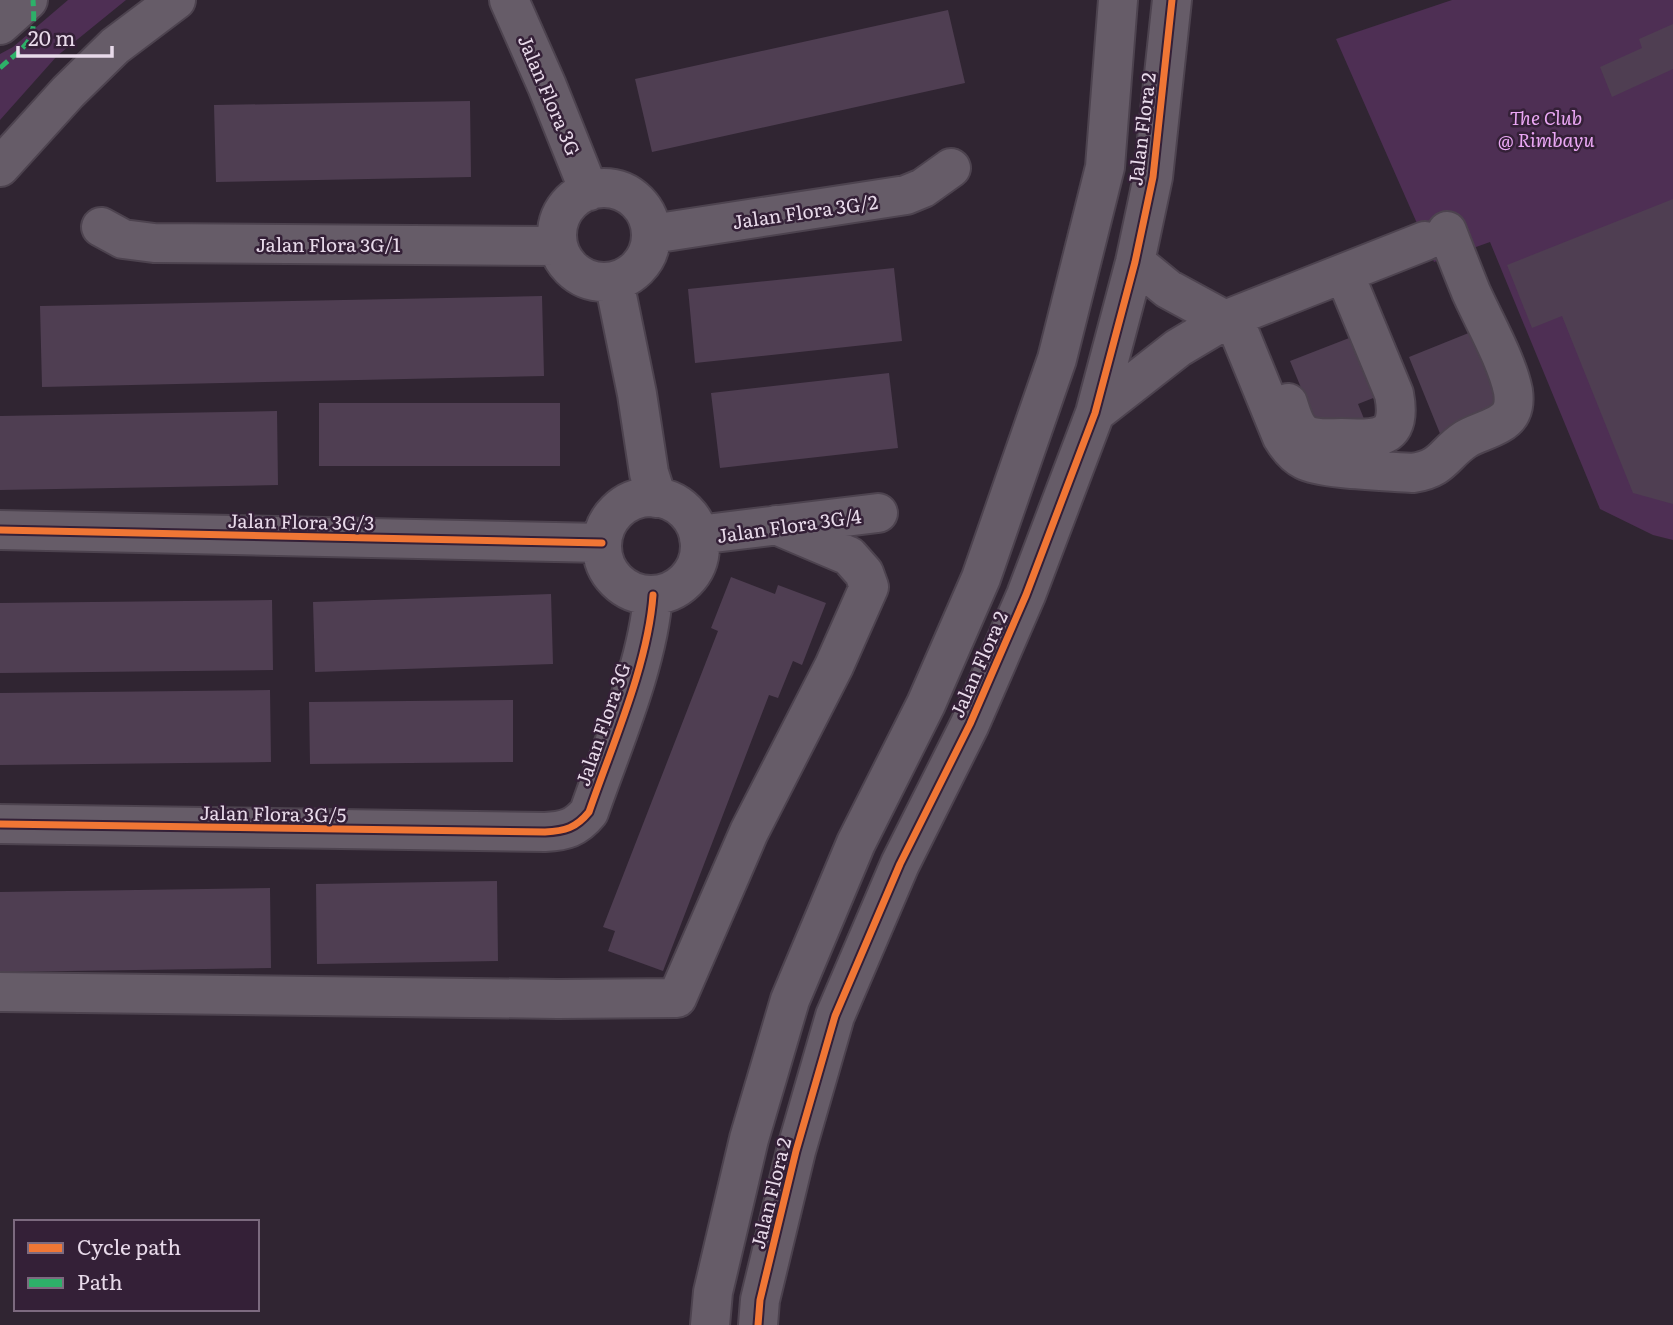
<svg xmlns="http://www.w3.org/2000/svg" width="1673" height="1325" viewBox="0 0 1673 1325" font-family="Literata,serif">
	<style>
		.green { fill: #4e2f54 }
		.building { fill: #4f3e52 }
		.lines { fill: none; stroke-linecap: round; stroke-linejoin: round }
		.minor-casing { stroke: #4d434f; stroke-width: 42 }
		.minor { stroke: #665c68; stroke-width: 38 }
		.quiet { stroke: #2db169; stroke-width: 5; stroke-dasharray: 10 5; stroke-linecap: butt }
		.cycleway-casing { stroke: #342037; stroke-width: 11 }
		.cycleway { stroke: #f07635; stroke-width: 7 }
		.labels { text-anchor: middle; dominant-baseline: central; stroke-width: 5; stroke-linejoin: round; paint-order: stroke }
		.street-label { font-size: 19px; fill: #e8daea; stroke: #342037 }
		.park-label { font-size: 19px; font-style: italic; fill: #eaa7f4; stroke: #342037 }
	</style>
	<rect width="100%" height="100%" fill="#302532"/>
	<path class="green" d="M 68,0 L 126,0 L 57,56 L 0,120 L 0,54 L 13,47 Z
		M 1452,0 L 1673,0 L 1673,540 L 1653,535 L 1600,509 L 1490,242 L 1434,262 L 1336,39 Z"/>
	<path class="building" d="M 948,10 L 965,83 L 652,152 L 635,79 Z
		M 1673,24 L 1673,69 L 1612,97 L 1600,67 L 1642,48 L 1639,39 Z
		M 470,101 L 471,177 L 216,182 L 214,105 Z
		M 1673,199 L 1673,504 L 1633,493 L 1562,316 L 1532,328 L 1507,265 Z
		M 894,268 L 902,341 L 695,363 L 688,289 Z
		M 542,296 L 544,376 L 42,387 L 40,306 Z
		M 1481,328 L 1505,416 L 1443,441 L 1409,357 Z
		M 1362,333 L 1386,393 L 1358,404 L 1371,436 L 1318,429 L 1290,361 Z
		M 889,373 L 898,448 L 720,468 L 711,393 Z
		M 319,403 L 560,403 L 560,466 L 319,466 Z
		M 277,411 L 278,485 L 0,490 L 0,416 Z
		M 731,577 L 775,594 L 778,585 L 826,603 L 802,665 L 793,661 L 778,698 L 769,695 L 663,971 L 608,951 L 615,931 L 603,927 L 718,631 L 711,628 Z
		M 551,594 L 553,664 L 315,672 L 313,602 Z
		M 272,600 L 273,670 L 0,673 L 0,603 Z
		M 270,690 L 271,762 L 0,765 L 0,693 Z
		M 513,700 L 513,762 L 310,764 L 309,702 Z
		M 497,881 L 498,961 L 317,964 L 316,884 Z
		M 270,888 L 271,968 L 0,972 L 0,892 Z"/>
	<g class="lines">
		<defs>
			<path id="minor" d="M 509,0 L 547,86 L 589,191
				M 0,25 L 28,0
				M 0,167 L 68,92 L 115,46 L 176,0
				M557 235a47 47 0 1 1 94 0a47 47 0 1 1-94 0Z
				M 101,227 L 123,239 L 154,243 L 558,246
				M 652,234 L 906,195 L 923,188 L 951,168
				M 1135,262 L 1168,289 L 1225,320
				M 614,281 L 637,394 L 649,473 L 657,498
				M 1233,317 L 1282,437 C 1288,447 1294,455 1304,460 C 1323,470 1389,471 1413,473 C 1444,468 1443,454 1466,439 C 1479,431 1504,427 1511,412 C 1514,406 1514,398 1513,391 C 1507,361 1484,321 1471,292 C 1463,272 1455,252 1447,231
				M 1288,403 C 1291,412 1294,426 1303,433 C 1313,440 1329,438 1341,438 C 1377,440 1403,440 1394,394 L 1344,273
				M 1095,413 L 1178,348 L 1225,320 L 1425,241
				M602 546a49 49 0 1 1 98 0a49 49 0 1 1-98 0Z
				M 0,530 L 602,543
				M 699,538 L 714,533 L 878,513
				M 0,824 L 545,832 C 565,831 576,828 589,812 C 612,745 648,665 653,595
				M 0,992 L 558,999 L 677,998 L 749,832 L 834,666 L 869,587 L 864,573 L 849,556 L 776,525
				M 710,1325 L 713,1292 L 749,1139 L 790,1000 L 856,843 L 926,704 L 981,578 L 1057,359 L 1105,167 L 1118,0
				M 758,1325 L 760,1300 L 796,1151 L 835,1016 L 900,864 L 970,724 L 1026,595 L 1095,413 L 1135,262 L 1153,177 L 1172,0"/>
		</defs>
		<use href="#minor" class="minor-casing"/>
		<use href="#minor" class="minor"/>
		<path class="quiet" d="M 0,68 C 30,41 36,43 33,0"/>
		<defs>
			<path id="cycleway" d="M 0,530 L 602,543
				M 0,824 L 545,832 C 565,831 576,828 589,812 C 612,745 648,665 653,595
				M 758,1325 L 760,1300 L 796,1151 L 835,1016 L 900,864 L 970,724 L 1026,595 L 1095,413 L 1135,262 L 1153,177 L 1172,0"/>
		</defs>
		<use href="#cycleway" class="cycleway-casing"/>
		<use href="#cycleway" class="cycleway"/>
	</g>
	<g class="labels">
		<g class="street-label">
			<text transform="translate(550 95) rotate(67)">Jalan Flora 3G</text>
			<text transform="translate(1141 129) rotate(-83)">Jalan Flora 2</text>
			<text transform="translate(805 211) rotate(-8)">Jalan Flora 3G/2</text>
			<text x="328" y="244">Jalan Flora 3G/1</text>
			<text transform="translate(301 521) rotate(1)">Jalan Flora 3G/3</text>
			<text transform="translate(789 525) rotate(-8)">Jalan Flora 3G/4</text>
			<text transform="translate(978 664) rotate(-66)">Jalan Flora 2</text>
			<text transform="translate(602 724) rotate(-71)">Jalan Flora 3G</text>
			<text transform="translate(273 813) rotate(1)">Jalan Flora 3G/5</text>
			<text transform="translate(770 1193) rotate(-76)">Jalan Flora 2</text>
		</g>
		<g class="park-label">
			<text x="1546" y="117">The Club<tspan x="1546" dy="22">@ Rimbayu</tspan></text>
		</g>
	</g>
	<rect x="14" y="1220" width="245" height="91" fill="#342037" stroke="#7c6a7f" stroke-width="2"/>
	<rect x="28" y="1243" width="35" height="10" fill="#f07635" stroke="#7c6a7f" stroke-width="2"/>
	<text x="77" y="1255" font-size="21" fill="#e8daea">Cycle path</text>
	<rect x="28" y="1278" width="35" height="10" fill="#2db169" stroke="#7c6a7f" stroke-width="2"/>
	<text x="77" y="1290" font-size="21" fill="#e8daea">Path</text>
	<path d="M18 46v10h94v-10" fill="none" stroke="#e8daea" stroke-width="3.5"/>
	<text x="28" y="46" font-size="21" fill="#e8daea" stroke="#342037" stroke-width="5" paint-order="stroke">20 m</text>
</svg>
